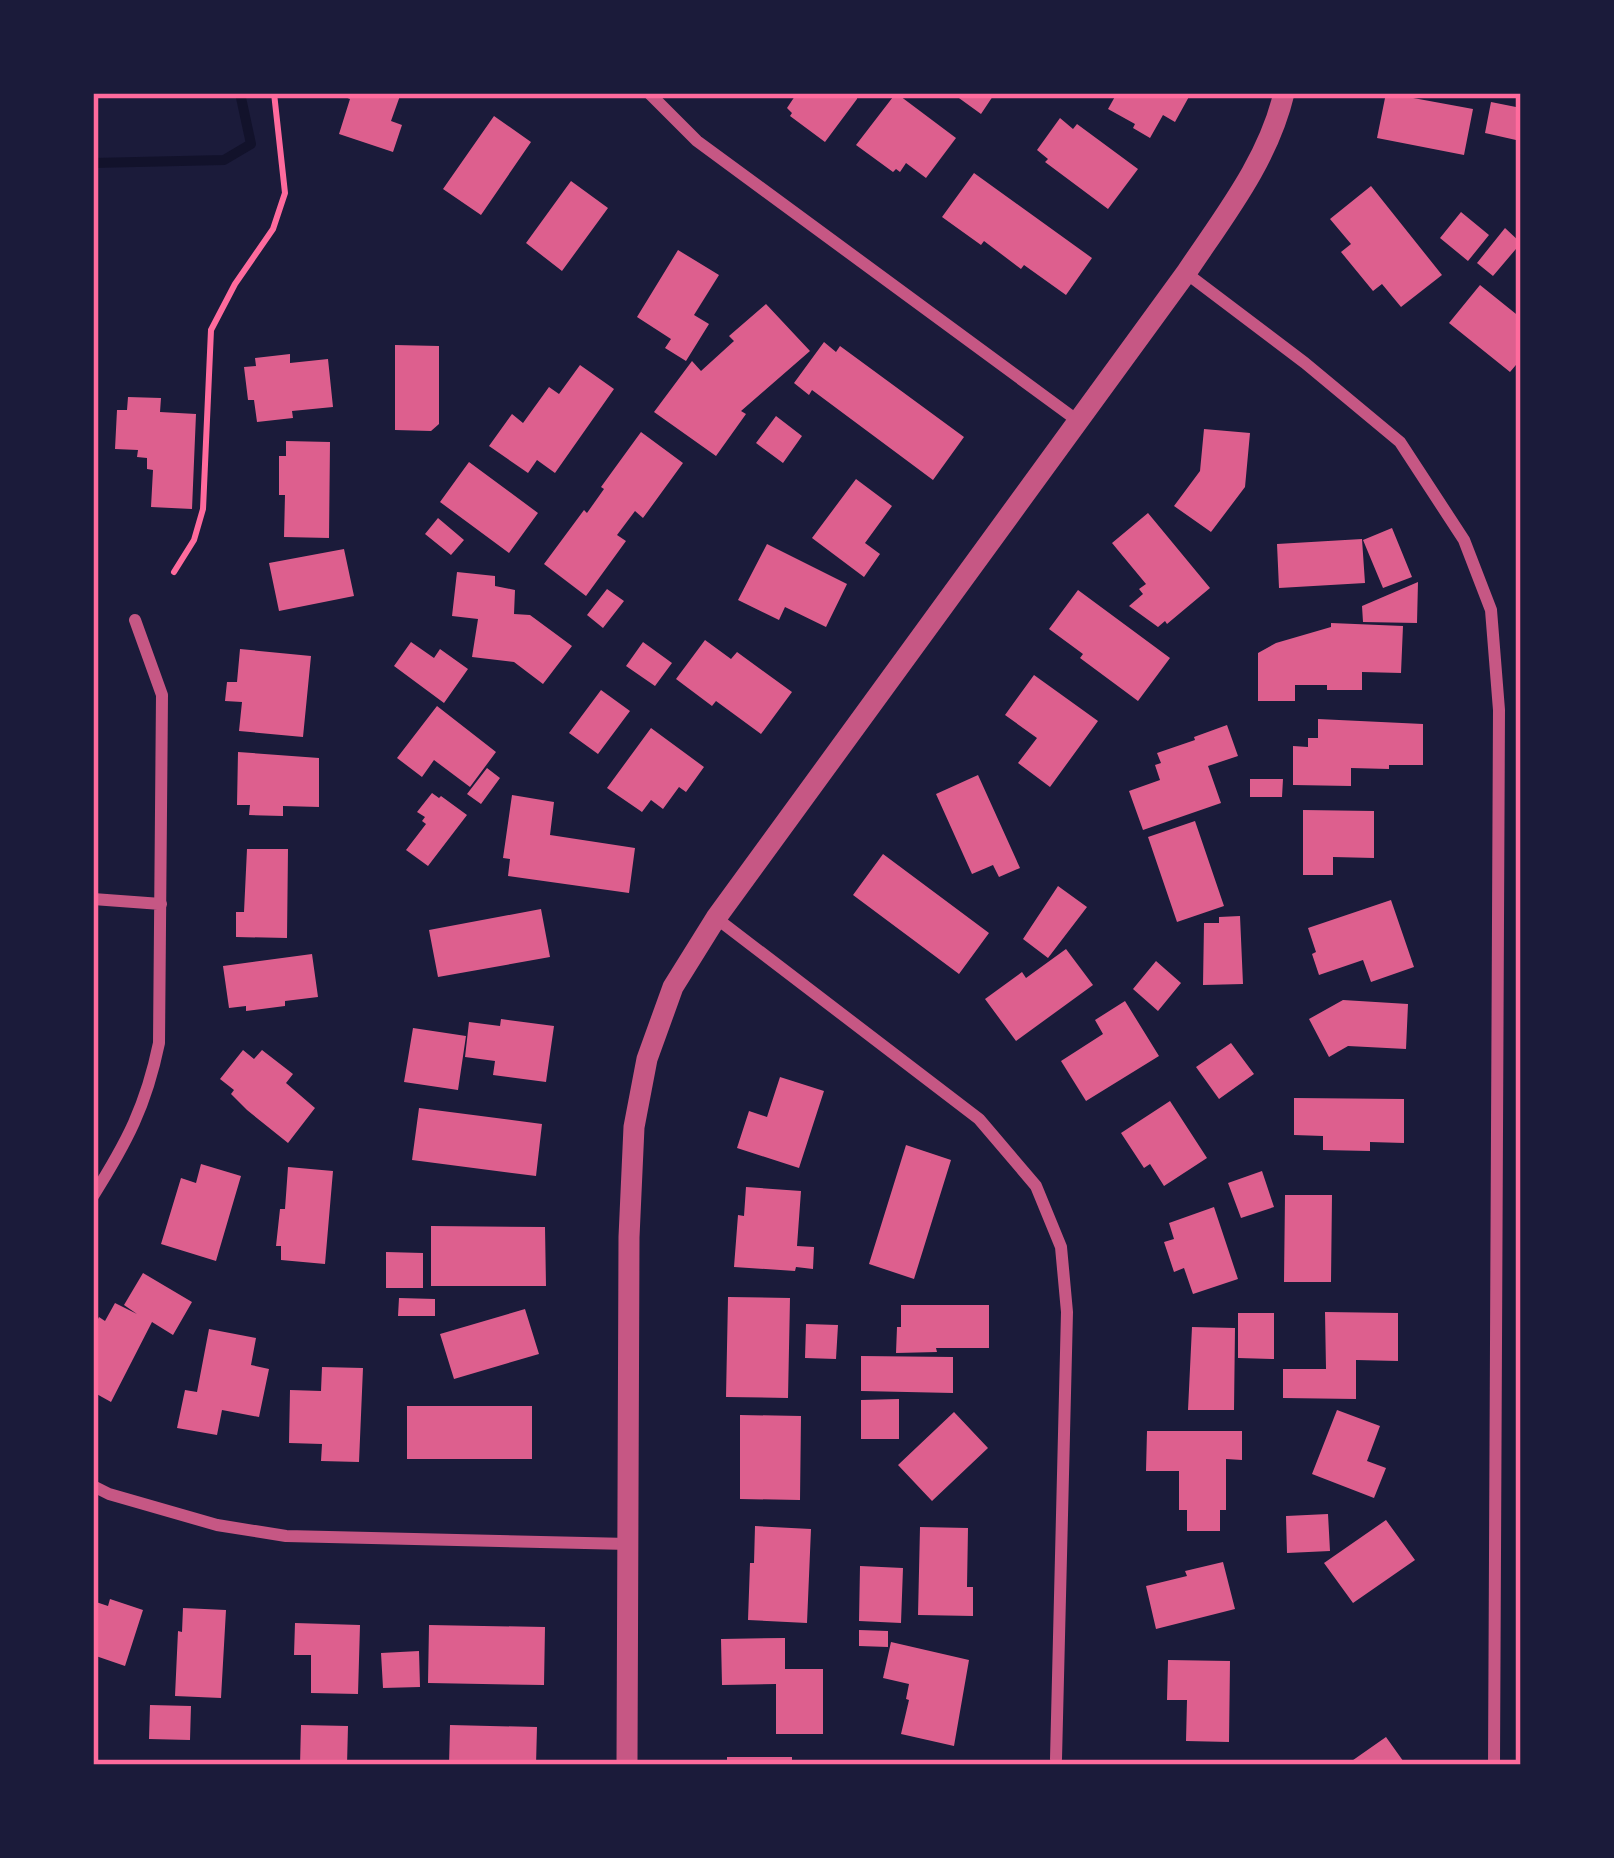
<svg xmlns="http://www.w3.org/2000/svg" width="1614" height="1858" viewBox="0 0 1614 1858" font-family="'Roboto Condensed',sans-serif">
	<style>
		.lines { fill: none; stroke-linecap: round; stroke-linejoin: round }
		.stream { stroke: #12122b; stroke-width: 10 }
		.building { fill: #dd5f8e }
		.path { stroke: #ff6b9d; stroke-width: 6 }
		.minor { stroke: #c65784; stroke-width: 12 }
		.tertiary { stroke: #c65784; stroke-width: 21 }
		.neatline { fill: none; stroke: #ff6b9d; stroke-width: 4.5 }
	</style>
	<rect width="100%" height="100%" fill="#1b1b3a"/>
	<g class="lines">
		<path class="stream" d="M 93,163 L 224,160 L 251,144 L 240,93"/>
	</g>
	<path class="building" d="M 335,93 L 401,93 L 391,121 L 402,125 L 393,152 L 339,134 L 350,99 Z
		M 797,93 L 858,93 L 857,99 L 825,142 L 790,116 L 792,113 L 787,108 Z
		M 896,93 L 956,138 L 926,178 L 906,163 L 900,172 L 896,169 L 893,172 L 856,145 Z
		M 952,93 L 995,93 L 981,114 Z
		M 1117,93 L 1191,93 L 1175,122 L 1163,115 L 1150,138 L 1133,128 L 1135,124 L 1108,109 Z
		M 1386,93 L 1473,109 L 1464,155 L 1377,138 Z
		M 1491,102 L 1521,108 L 1516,140 L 1485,133 Z
		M 494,116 L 531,142 L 481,215 L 443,189 Z
		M 1060,118 L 1073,129 L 1077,124 L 1138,169 L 1108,209 L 1045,162 L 1048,159 L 1037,150 Z
		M 974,173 L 1092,258 L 1066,295 L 1024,265 L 1021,269 L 984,241 L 981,245 L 942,217 Z
		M 571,181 L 608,208 L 562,271 L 526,243 Z
		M 1371,186 L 1442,275 L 1401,307 L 1382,284 L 1373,291 L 1341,252 L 1351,244 L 1330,219 Z
		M 1461,212 L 1489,235 L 1468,261 L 1440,238 Z
		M 1505,228 L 1521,243 L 1493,276 L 1477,263 Z
		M 678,250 L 719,275 L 694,315 L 709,324 L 686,361 L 665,348 L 671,339 L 637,317 Z
		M 1480,285 L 1521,318 L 1521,359 L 1510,372 L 1449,323 Z
		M 766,304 L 810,351 L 741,411 L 746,414 L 716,456 L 654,412 L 692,361 L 701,371 L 734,341 L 729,336 Z
		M 824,342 L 836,352 L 840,346 L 964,437 L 933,480 L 812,390 L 809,395 L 794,383 Z
		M 395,345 L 439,346 L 439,424 L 431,431 L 395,430 Z
		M 290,354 L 290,363 L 328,359 L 333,407 L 292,411 L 293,418 L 257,422 L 254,400 L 248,400 L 244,367 L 256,366 L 255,358 Z
		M 580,365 L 614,389 L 555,473 L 537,460 L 528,473 L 489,446 L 512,414 L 523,423 L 549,387 L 559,394 Z
		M 128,397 L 161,398 L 160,412 L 196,414 L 192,509 L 151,507 L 153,470 L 147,469 L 147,458 L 137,457 L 138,450 L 115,449 L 117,410 L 127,410 Z
		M 776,416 L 802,436 L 783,463 L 756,443 Z
		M 1204,429 L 1250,433 L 1245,487 L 1211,532 L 1174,506 L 1200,471 Z
		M 641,432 L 683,463 L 643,518 L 635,511 L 617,535 L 626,541 L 586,596 L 544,564 L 584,510 L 587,513 L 604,489 L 601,487 Z
		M 286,441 L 330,442 L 329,538 L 284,537 L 285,495 L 279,495 L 279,456 L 286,456 Z
		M 469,462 L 538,513 L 509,553 L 440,502 Z
		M 856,479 L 892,506 L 865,543 L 880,554 L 864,577 L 812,538 Z
		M 1148,513 L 1210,588 L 1167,624 L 1165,621 L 1158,627 L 1129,606 L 1143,594 L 1139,589 L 1146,584 L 1112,543 Z
		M 438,518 L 464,540 L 451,555 L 425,534 Z
		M 1392,528 L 1412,577 L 1383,588 L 1363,540 Z
		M 1362,539 L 1365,583 L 1279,588 L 1277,544 Z
		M 767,544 L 847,584 L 826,627 L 785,607 L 779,620 L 738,600 Z
		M 344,549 L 354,596 L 279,611 L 269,563 Z
		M 457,572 L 495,576 L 495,586 L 515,590 L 514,614 L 530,615 L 572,646 L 543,684 L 514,662 L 472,657 L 478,619 L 452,616 Z
		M 1418,582 L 1417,623 L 1363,622 L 1362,606 Z
		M 607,589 L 624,601 L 603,628 L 587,615 Z
		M 1078,590 L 1170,658 L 1138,701 L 1080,658 L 1083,654 L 1049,629 Z
		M 1331,623 L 1403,626 L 1401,673 L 1362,672 L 1362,690 L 1327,690 L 1327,685 L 1295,685 L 1295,701 L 1258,701 L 1258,653 L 1276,643 L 1331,627 Z
		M 705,640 L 731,659 L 737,652 L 792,692 L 761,734 L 716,701 L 712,706 L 676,679 Z
		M 411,642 L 434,658 L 440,649 L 468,669 L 444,703 L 394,666 Z
		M 643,642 L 672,663 L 655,686 L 626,666 Z
		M 240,649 L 311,656 L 303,737 L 239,731 L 242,702 L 225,701 L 227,682 L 237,682 Z
		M 1034,675 L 1098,721 L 1050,787 L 1018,763 L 1037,738 L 1005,715 Z
		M 601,690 L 630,711 L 598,754 L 569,733 Z
		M 437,706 L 496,752 L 470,787 L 434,760 L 422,777 L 397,758 Z
		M 1318,719 L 1423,724 L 1423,765 L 1389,765 L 1389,769 L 1351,768 L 1351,786 L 1293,785 L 1293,746 L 1308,747 L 1308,738 L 1318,738 Z
		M 1227,725 L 1238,756 L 1208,766 L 1221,803 L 1143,830 L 1129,791 L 1160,780 L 1155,765 L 1161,763 L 1157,753 L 1195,740 L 1194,737 Z
		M 651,728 L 704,767 L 686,792 L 679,787 L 663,809 L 651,800 L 642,812 L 607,788 Z
		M 238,752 L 319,758 L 319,807 L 283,806 L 283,816 L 249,815 L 250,805 L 237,805 Z
		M 487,768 L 500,778 L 481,804 L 467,794 Z
		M 978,775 L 1020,868 L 999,877 L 993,865 L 972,874 L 936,794 Z
		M 1250,779 L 1283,779 L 1282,797 L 1250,797 Z
		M 432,793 L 439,798 L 441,796 L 467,815 L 428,866 L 406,850 L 426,824 L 422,821 L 425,817 L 417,812 Z
		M 512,795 L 554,802 L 550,835 L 635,848 L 629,893 L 508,876 L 510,859 L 503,858 Z
		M 1303,810 L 1374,811 L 1374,858 L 1333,857 L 1333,875 L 1303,875 Z
		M 1195,821 L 1224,906 L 1177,922 L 1148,837 Z
		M 247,849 L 288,849 L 287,938 L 236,937 L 236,912 L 244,912 Z
		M 883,854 L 989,933 L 959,974 L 853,895 Z
		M 1058,886 L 1087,907 L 1048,958 L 1023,939 Z
		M 1391,900 L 1414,967 L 1371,982 L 1363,960 L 1319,975 L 1312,954 L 1316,952 L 1308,928 Z
		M 541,909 L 550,957 L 438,977 L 429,930 Z
		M 1240,916 L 1243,984 L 1203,985 L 1204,923 L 1219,923 L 1219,917 Z
		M 1066,949 L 1093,985 L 1016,1041 L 985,999 L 1022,972 L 1026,978 Z
		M 312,954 L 318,997 L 285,1001 L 285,1006 L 246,1011 L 246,1006 L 229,1008 L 223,966 Z
		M 1156,961 L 1181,983 L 1158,1011 L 1133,989 Z
		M 1343,1000 L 1408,1004 L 1406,1049 L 1348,1046 L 1329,1057 L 1309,1019 Z
		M 1125,1001 L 1159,1056 L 1086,1101 L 1061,1061 L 1103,1034 L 1095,1020 Z
		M 501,1019 L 554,1026 L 546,1082 L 493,1075 L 495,1061 L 465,1057 L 469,1022 L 500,1026 Z
		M 413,1028 L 466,1036 L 458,1090 L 404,1082 Z
		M 1231,1043 L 1254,1074 L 1219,1099 L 1196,1067 Z
		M 243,1050 L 254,1059 L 262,1050 L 293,1074 L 286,1083 L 315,1108 L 288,1143 L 247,1110 L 231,1094 L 234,1090 L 220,1079 Z
		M 780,1077 L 824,1091 L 799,1168 L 737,1148 L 749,1111 L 767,1117 Z
		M 1294,1098 L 1404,1099 L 1404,1143 L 1370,1142 L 1370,1151 L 1323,1150 L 1323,1136 L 1294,1135 Z
		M 1170,1101 L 1207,1158 L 1164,1186 L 1150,1164 L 1144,1168 L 1121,1133 Z
		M 419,1108 L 542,1124 L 536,1176 L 412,1160 Z
		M 906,1145 L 951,1160 L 914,1279 L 869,1264 Z
		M 201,1164 L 241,1176 L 216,1261 L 161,1244 L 181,1178 L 196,1183 Z
		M 288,1167 L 333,1171 L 325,1264 L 281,1260 L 281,1246 L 276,1246 L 280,1209 L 285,1209 Z
		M 1262,1171 L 1274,1207 L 1241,1218 L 1228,1183 Z
		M 746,1187 L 801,1191 L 797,1246 L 814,1247 L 813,1269 L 796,1267 L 795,1271 L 734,1267 L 738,1215 L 744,1216 Z
		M 1285,1195 L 1332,1195 L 1331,1282 L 1284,1282 Z
		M 1214,1207 L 1238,1279 L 1193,1294 L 1184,1268 L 1174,1272 L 1164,1242 L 1174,1239 L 1169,1223 Z
		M 431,1226 L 545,1227 L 546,1286 L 431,1286 Z
		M 386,1252 L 423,1253 L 423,1288 L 386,1288 Z
		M 143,1273 L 192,1302 L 173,1335 L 152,1322 L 111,1402 L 93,1392 L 93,1329 L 99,1317 L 105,1321 L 115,1303 L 137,1314 L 124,1305 Z
		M 728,1297 L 790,1298 L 788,1398 L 726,1397 Z
		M 399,1298 L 435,1299 L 435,1316 L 398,1316 Z
		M 901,1305 L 989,1305 L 989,1348 L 936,1348 L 937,1352 L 896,1353 L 897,1327 L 901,1327 Z
		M 525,1309 L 539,1354 L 454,1379 L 440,1334 Z
		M 1325,1312 L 1398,1313 L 1398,1361 L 1356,1360 L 1356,1399 L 1283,1398 L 1283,1369 L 1326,1369 Z
		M 1238,1313 L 1274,1313 L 1274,1359 L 1238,1358 Z
		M 806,1324 L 838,1325 L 836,1359 L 805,1358 Z
		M 1192,1327 L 1235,1328 L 1234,1410 L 1188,1410 Z
		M 209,1329 L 256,1338 L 251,1365 L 269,1369 L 259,1417 L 222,1410 L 217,1435 L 177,1428 L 185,1390 L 197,1392 Z
		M 861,1356 L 953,1357 L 953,1393 L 861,1391 Z
		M 322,1367 L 363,1368 L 359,1462 L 321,1461 L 322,1444 L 289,1443 L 290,1390 L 321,1391 Z
		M 899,1399 L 899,1439 L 861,1439 L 861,1400 Z
		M 407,1406 L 532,1406 L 532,1459 L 407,1459 Z
		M 1337,1410 L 1380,1426 L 1367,1461 L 1386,1468 L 1374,1498 L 1312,1474 Z
		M 954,1412 L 988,1448 L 932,1501 L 898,1465 Z
		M 740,1415 L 801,1416 L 800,1500 L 740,1499 Z
		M 1147,1431 L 1242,1431 L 1242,1460 L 1226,1459 L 1226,1510 L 1220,1510 L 1220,1531 L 1187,1531 L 1187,1510 L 1179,1510 L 1179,1471 L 1146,1471 Z
		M 1328,1514 L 1330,1551 L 1287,1553 L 1286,1516 Z
		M 1386,1520 L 1415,1560 L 1353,1603 L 1324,1563 Z
		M 755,1526 L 811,1529 L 807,1623 L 748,1620 L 750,1563 L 754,1563 Z
		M 920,1527 L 968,1528 L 967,1587 L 973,1587 L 973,1616 L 918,1615 Z
		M 1223,1562 L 1235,1609 L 1156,1629 L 1146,1586 L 1187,1576 L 1185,1571 Z
		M 860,1566 L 903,1568 L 901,1623 L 859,1621 Z
		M 110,1599 L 143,1610 L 125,1666 L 93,1655 L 93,1601 L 108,1606 Z
		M 183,1608 L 226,1610 L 221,1698 L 175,1696 L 178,1631 L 182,1632 Z
		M 295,1623 L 360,1625 L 358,1694 L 311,1693 L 311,1655 L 294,1655 Z
		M 429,1625 L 545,1627 L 544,1685 L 428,1683 Z
		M 859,1630 L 888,1631 L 888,1647 L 859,1646 Z
		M 785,1638 L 785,1669 L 823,1669 L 823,1734 L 776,1734 L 776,1684 L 722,1685 L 721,1639 Z
		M 891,1642 L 969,1660 L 954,1746 L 901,1734 L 909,1700 L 906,1699 L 909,1684 L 883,1678 Z
		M 419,1651 L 420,1687 L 383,1688 L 381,1653 Z
		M 1168,1660 L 1230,1661 L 1229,1742 L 1186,1741 L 1187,1700 L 1167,1700 Z
		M 150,1705 L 191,1706 L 190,1740 L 149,1739 Z
		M 301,1725 L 348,1726 L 347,1765 L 300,1765 Z
		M 450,1725 L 537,1727 L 536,1765 L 449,1765 Z
		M 1386,1737 L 1406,1765 L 1346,1765 Z
		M 727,1757 L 792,1757 L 792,1765 L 727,1765 Z"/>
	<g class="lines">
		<path class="path" d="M 174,572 L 194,540 L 203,509 L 211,330 L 235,284 L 273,229 L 285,193 L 274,93"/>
		<path class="minor" d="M 649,93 L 697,141 L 1078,421
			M 1186,273 L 1305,363 L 1400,442 L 1464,540 L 1491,610 L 1499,710 L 1494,1765
			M 93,899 L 161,904
			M 716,918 L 979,1119 L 1036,1186 L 1061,1247 L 1067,1312 L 1056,1759
			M 93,1196 C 127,1142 146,1106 159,1043 L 162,695 L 135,620
			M 93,1486 L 109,1494 L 217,1525 L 286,1536 L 629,1544"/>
		<path class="tertiary" d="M 627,1765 L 629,1237 L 634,1127 L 647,1059 L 673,987 L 716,918 L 1186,273 C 1224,216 1268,161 1284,93"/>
	</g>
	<rect width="1614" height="1858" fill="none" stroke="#1b1b3a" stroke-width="192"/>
	<rect x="96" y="96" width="1422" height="1666" class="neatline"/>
</svg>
